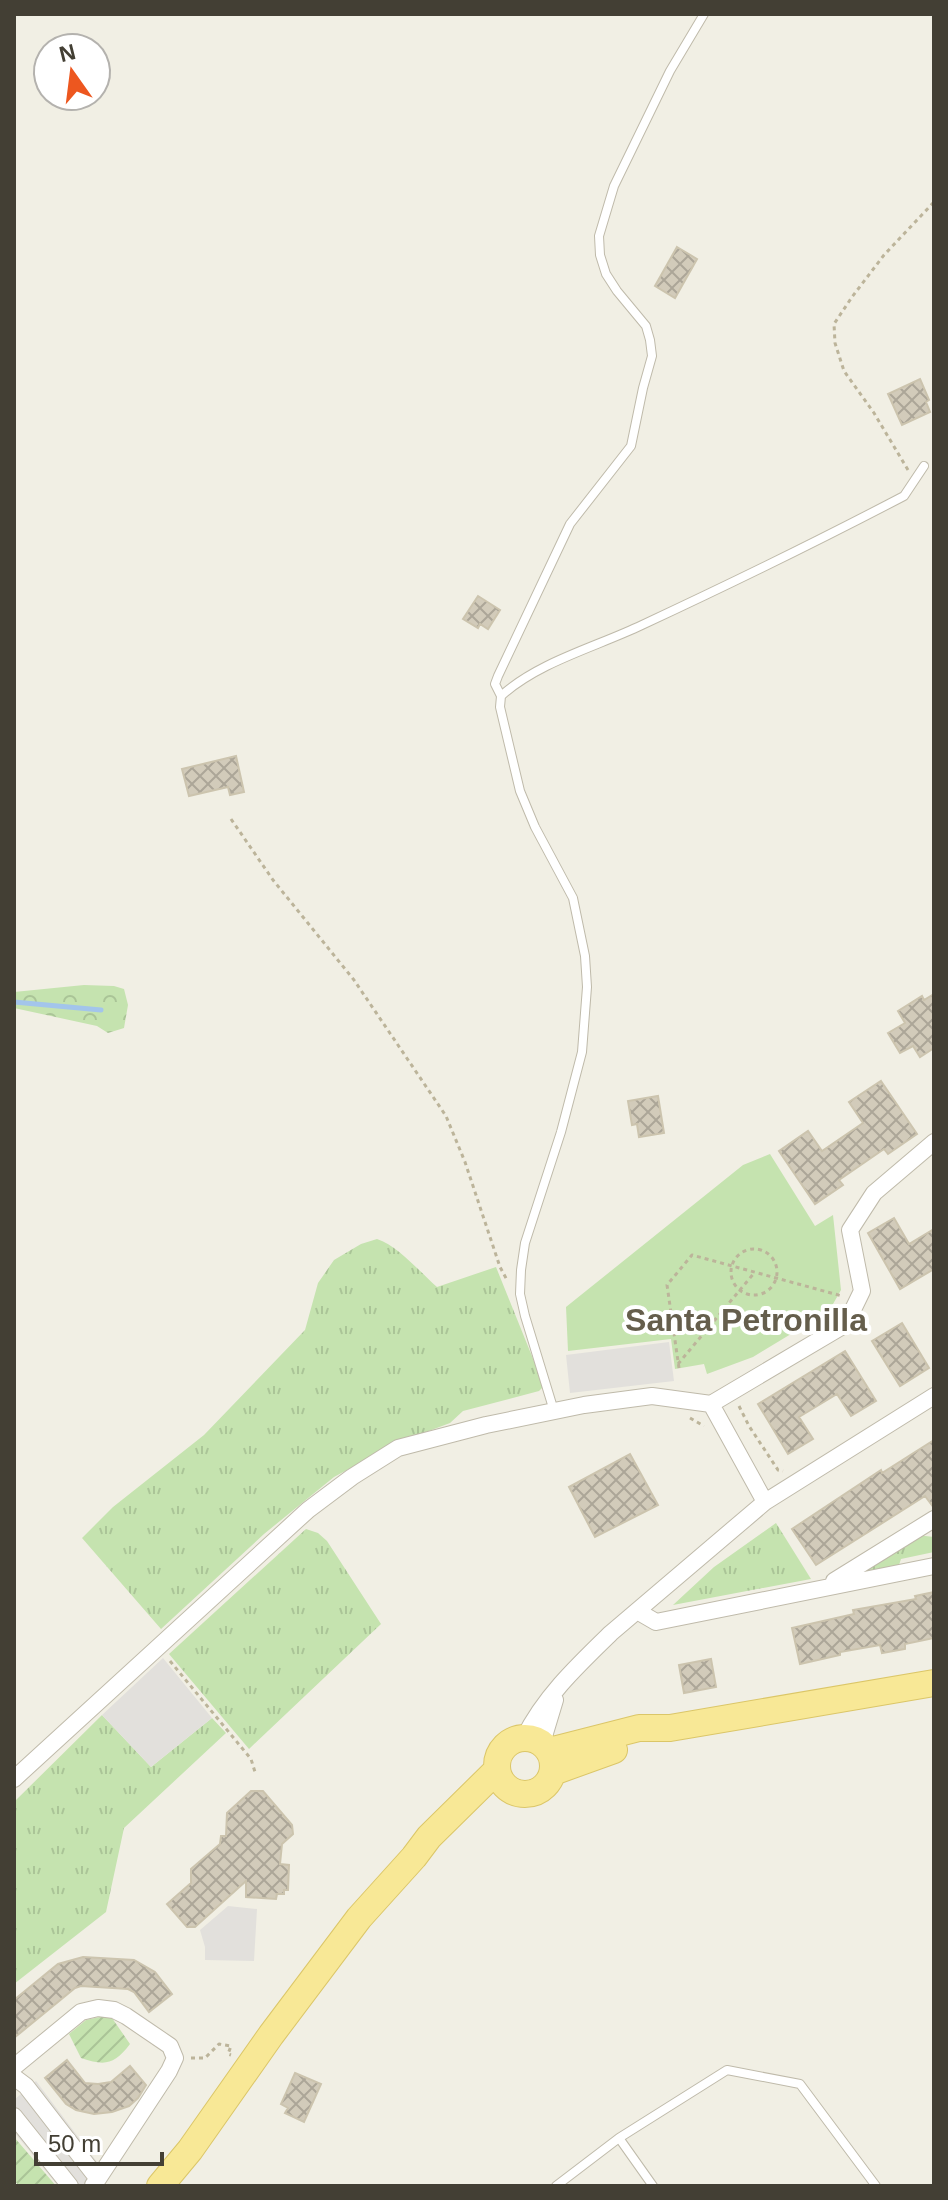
<svg xmlns="http://www.w3.org/2000/svg" width="948" height="2200" viewBox="0 0 948 2200" font-family="Helvetica,sans-serif">
	<style>
		.grass { fill: url(#grass-tufts) }
		.forest { fill: url(#forest-crowns) }
		.park { fill: #c5e3af }
		.garden { fill: url(#garden-furrows) }
		.parking { fill: #e2e0dc }
		.lines { fill: none; stroke-linecap: round; stroke-linejoin: round }
		.stream { stroke: #a3c5eb; stroke-width: 5 }
		.building { fill: url(#building-cross-hatch); stroke: #ccc4ae; stroke-width: 2 }
		.service-casing { stroke: #bfbaaa; stroke-width: 10 }
		.minor-casing { stroke: #bfbaaa; stroke-width: 18 }
		.primary-casing { stroke: #dbc668; stroke-width: 28 }
		.path { stroke: #bcb49a; stroke-width: 3; stroke-dasharray: 4 4; stroke-linecap: butt }
		.service { stroke: #fff; stroke-width: 8 }
		.minor { stroke: #fff; stroke-width: 16 }
		.primary { stroke: #f8e896; stroke-width: 26 }
		.labels { text-anchor: middle; dominant-baseline: central; stroke-width: 8; stroke-linejoin: round; paint-order: stroke }
		.quarter-label { font-size: 32px; font-weight: bold; fill: #655e4c; stroke: #fff }
	</style>
	<defs>
		<pattern id="grass-tufts" width="24" height="20" patternUnits="userSpaceOnUse" patternTransform="scale(2)"><rect width="24" height="20" fill="#c5e3af"/><path d="M3 7l-1-3M5 7V3M7 7l1-3M15 17l-1-3M17 17v-4M19 17l1-3" fill="none" stroke="#aac497"/></pattern>
		<pattern id="forest-crowns" width="20" height="18" patternUnits="userSpaceOnUse" patternTransform="scale(2)"><rect width="20" height="18" fill="#c5e3af"/><path d="M2 6a3 3 0 1 1 6 0M12 15a3 3 0 1 1 6 0" fill="none" stroke="#aac497"/></pattern>
		<pattern id="garden-furrows" width="10" height="10" patternUnits="userSpaceOnUse" patternTransform="scale(2)"><rect width="10" height="10" fill="#c5e3af"/><path d="M-1 1l2-2M0 10L10 0M9 11l2-2" fill="none" stroke="#aac497"/></pattern>
		<pattern id="building-cross-hatch" width="8" height="8" patternUnits="userSpaceOnUse" patternTransform="scale(2)"><rect width="8" height="8" fill="#d2cbba"/><path d="M0 0l8 8M0 8l8-8" fill="none" stroke="#aca698"/></pattern>
	</defs>
	<rect width="100%" height="100%" fill="#f1efe4"/>
	<path class="grass" d="M 377,1239 C 398,1246 420,1272 437,1287 L 496,1267 L 542,1381 L 543,1387 L 539,1391 L 463,1411 L 450,1423 L 397,1443 L 334,1477 L 264,1534 L 161,1629 L 82,1538 L 113,1507 L 204,1435 L 305,1330 L 318,1283 L 334,1260 L 361,1244 Z
		M 776,1523 L 811,1579 L 673,1605 L 714,1567 Z
		M 306,1529 L 318,1533 L 327,1541 L 381,1624 L 249,1749 L 169,1654 Z
		M 917,1535 L 934,1537 L 934,1552 L 901,1559 L 898,1568 L 846,1580 Z
		M 102,1715 L 151,1767 L 212,1718 L 226,1733 L 124,1828 L 106,1912 L 14,1984 L 14,1802 Z"/>
	<path class="forest" d="M 84,985 L 114,986 L 124,989 L 128,1005 L 124,1028 L 108,1033 L 97,1026 L 14,1008 L 14,992 Z"/>
	<path class="park" d="M 770,1154 L 815,1226 L 833,1215 L 841,1290 L 829,1311 L 753,1357 L 707,1374 L 704,1364 L 675,1369 L 671,1339 L 568,1351 L 566,1307 L 743,1165 Z"/>
	<path class="garden" d="M 104,2016 L 112,2018 L 130,2044 C 114,2065 105,2066 81,2058 L 69,2034 L 86,2020 Z
		M 14,2137 L 51,2180 L 56,2186 L 19,2186 L 14,2180 Z"/>
	<path class="parking" d="M 669,1342 L 674,1381 L 570,1393 L 566,1355 Z
		M 163,1658 L 212,1718 L 151,1767 L 102,1715 Z
		M 228,1906 L 257,1909 L 254,1961 L 205,1960 L 205,1947 L 200,1930 Z
		M 36,2081 L 100,2166 L 87,2186 L 58,2186 L 14,2132 L 14,2100 Z"/>
	<g class="lines">
		<path class="stream" d="M 14,1002 L 101,1010"/>
	</g>
	<path class="building" d="M 677,247 L 697,259 L 675,298 L 655,286 Z
		M 920,379 L 929,400 L 926,402 L 930,412 L 902,425 L 888,394 Z
		M 478,596 L 500,610 L 488,629 L 480,624 L 478,628 L 463,619 Z
		M 236,756 L 244,792 L 230,795 L 228,787 L 189,796 L 182,769 Z
		M 934,994 L 934,1048 L 920,1057 L 913,1046 L 900,1053 L 888,1033 L 905,1023 L 898,1011 L 922,996 L 924,1000 Z
		M 881,1081 L 917,1134 L 888,1154 L 884,1149 L 839,1180 L 843,1185 L 815,1204 L 779,1151 L 808,1131 L 822,1151 L 863,1123 L 849,1102 Z
		M 658,1096 L 664,1133 L 639,1137 L 637,1124 L 632,1125 L 628,1101 Z
		M 894,1218 L 909,1244 L 934,1229 L 934,1269 L 900,1289 L 868,1233 Z
		M 902,1323 L 929,1368 L 900,1386 L 872,1341 Z
		M 845,1351 L 876,1401 L 851,1416 L 837,1394 L 799,1417 L 813,1439 L 788,1454 L 758,1404 Z
		M 934,1440 L 934,1508 L 925,1496 L 816,1565 L 792,1529 L 881,1470 L 882,1473 Z
		M 630,1454 L 658,1505 L 595,1537 L 569,1487 Z
		M 934,1592 L 934,1638 L 905,1644 L 905,1649 L 882,1653 L 880,1645 L 840,1652 L 840,1655 L 800,1664 L 792,1628 L 854,1614 L 853,1610 L 916,1599 L 915,1596 Z
		M 711,1659 L 716,1687 L 684,1693 L 679,1665 Z
		M 251,1791 L 263,1791 L 292,1825 L 293,1834 L 282,1844 L 280,1864 L 289,1865 L 288,1890 L 284,1890 L 284,1894 L 277,1894 L 276,1899 L 246,1897 L 246,1881 L 195,1927 L 187,1927 L 167,1904 L 191,1883 L 191,1869 L 220,1844 L 221,1836 L 226,1836 L 227,1813 Z
		M 83,1957 L 134,1960 L 155,1972 L 172,1994 L 149,2012 L 134,1992 L 128,1989 L 81,1986 L 75,1988 L 14,2038 L 14,2000 L 58,1964 Z
		M 67,2060 L 85,2083 L 98,2084 L 111,2082 L 130,2066 L 146,2085 L 138,2098 L 129,2106 L 112,2112 L 94,2114 L 76,2110 L 66,2104 L 45,2078 Z
		M 295,2073 L 321,2084 L 304,2122 L 285,2113 L 288,2108 L 281,2104 Z"/>
	<g class="lines">
		<defs>
			<path id="service" d="M 501,696 L 495,684 L 498,676 L 570,524 L 631,446 L 643,388 L 652,356 L 650,340 L 646,326 L 617,291 L 606,274 L 600,255 L 599,236 L 614,186 L 670,71 L 704,14
				M 554,1411 L 525,1316 L 520,1294 L 521,1270 L 525,1243 L 561,1132 L 582,1052 L 587,987 L 585,956 L 573,898 L 535,827 L 520,791 L 500,707 L 501,696 C 538,662 596,647 642,625 C 730,584 818,541 904,496 L 924,466
				M 619,2138 L 653,2186
				M 556,2186 L 619,2138 L 727,2070 L 800,2084 L 876,2186"/>
			<path id="minor" d="M 711,1404 L 846,1324 L 862,1291 L 850,1230 L 874,1193 L 934,1142
				M 834,1581 L 934,1519
				M 637,1611 L 656,1622 L 934,1566
				M 524,1738 C 544,1697 578,1665 611,1633 L 765,1502 L 934,1396
				M 542,1743 L 555,1700
				M 14,1779 L 308,1510 L 352,1477 L 398,1448 L 486,1425 L 584,1405 L 652,1396 L 711,1404 L 765,1502
				M 14,2067 L 81,2012 L 98,2008 L 114,2010 L 126,2016 L 170,2046 L 175,2058 L 169,2071 L 98,2179
				M 14,2077 L 26,2086 L 98,2179 L 93,2185
				M 14,2116 L 70,2186"/>
			<path id="primary" d="M497 1766a28 28 0 1 1 56 0a28 28 0 1 1-56 0Z
				M 549,1751 L 639,1728 L 670,1728 L 934,1683
				M 553,1772 L 614,1750
				M 160,2186 L 190,2150 L 271,2035 L 359,1918 L 414,1857 L 429,1837 L 497,1770"/>
		</defs>
		<use href="#service" class="service-casing"/>
		<use href="#minor" class="minor-casing"/>
		<use href="#primary" class="primary-casing"/>
		<path class="path" d="M 908,470 L 874,413 L 844,371 L 835,343 L 834,324 L 852,297 L 884,255 L 934,202
			M 231,819 L 273,880 L 354,980 L 446,1116 L 465,1162 L 500,1267 L 507,1280
			M731 1272a23 23 0 1 1 46 0a23 23 0 1 1-46 0Z
			M 678,1364 L 755,1272
			M 679,1368 L 667,1285 L 692,1255 L 842,1296
			M 739,1406 L 749,1426 L 778,1470 L 783,1471
			M 690,1418 L 704,1426
			M 170,1661 L 251,1759 L 255,1772
			M 191,2058 L 205,2058 L 219,2044 L 231,2046 L 228,2054 L 231,2055"/>
		<use href="#service" class="service"/>
		<use href="#minor" class="minor"/>
		<use href="#primary" class="primary"/>
	</g>
	<g class="labels">
		<g class="quarter-label">
			<text x="746" y="1320">Santa Petronilla</text>
		</g>
	</g>
	<rect width="948" height="2200" fill="none" stroke="#433f34" stroke-width="32"/>
	<g transform="translate(72 72) rotate(346)"><circle r="38" fill="#ffffff" stroke="#b4b2ae" stroke-width="2"/>
	<path d="M0-6L14 30L0 20L-14 30Z" fill="#ed571f"/>
	<text y="-12" font-size="22" font-weight="bold" text-anchor="middle" fill="#433f34">N</text>
	</g>
	<path d="M36 2152v12h126v-12" fill="none" stroke="#433f34" stroke-width="4"/>
	<text x="48" y="2152" font-size="24" fill="#433f34" stroke="#ffffff" stroke-width="6" paint-order="stroke">50 m</text>
</svg>
